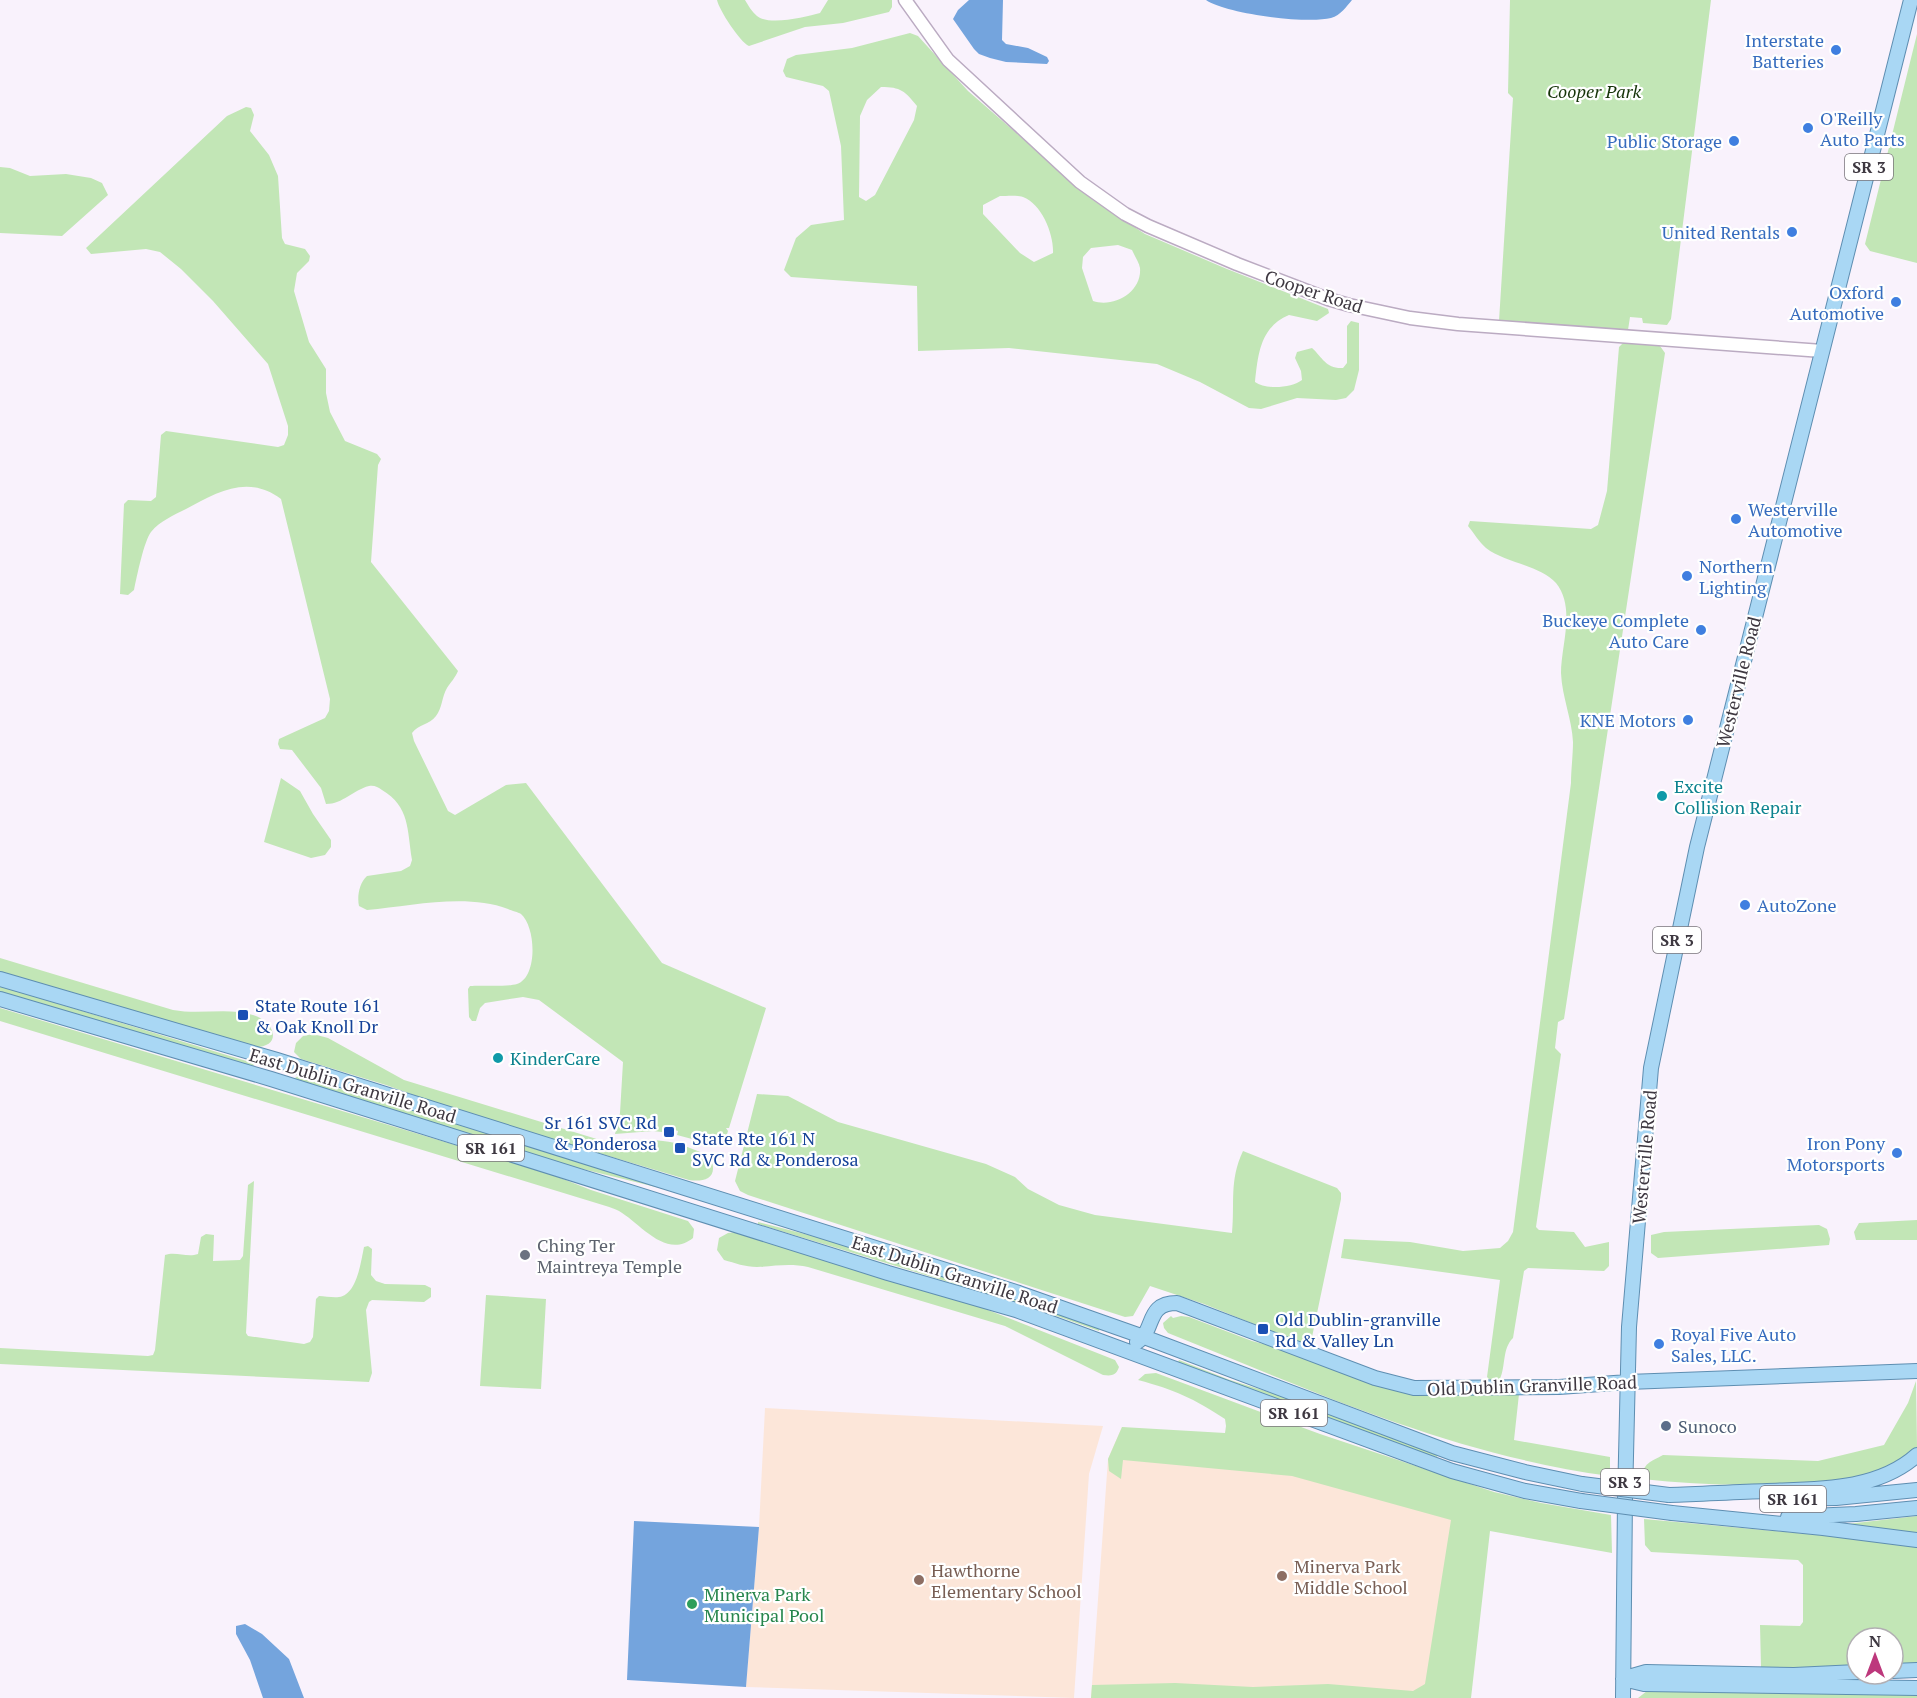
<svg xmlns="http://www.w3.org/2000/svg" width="1917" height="1698" viewBox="0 0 1917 1698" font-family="'PT Serif',serif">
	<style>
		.education { fill: #fce6d9 }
		.green { fill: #c2e6b6; fill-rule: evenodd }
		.water { fill: #74a4dd }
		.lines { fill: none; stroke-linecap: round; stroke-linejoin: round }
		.secondary-casing { stroke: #bbabc2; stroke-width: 15 }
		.primary-casing { stroke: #5e8eb1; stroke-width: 16 }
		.secondary { stroke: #fff; stroke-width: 12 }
		.primary { stroke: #a9d7f4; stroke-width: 14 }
		.primary-bridge-casing { stroke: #5e8eb1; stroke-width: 16; stroke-linecap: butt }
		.primary-bridge { stroke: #a9d7f4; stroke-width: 14 }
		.shop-dot { fill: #3f7fe0; stroke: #fff; stroke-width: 2 }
		.culture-dot { fill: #0f9aa8; stroke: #fff; stroke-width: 2 }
		.transit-dot { fill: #1a4fb4; stroke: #fff; stroke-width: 2 }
		.worship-dot { fill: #6b7280; stroke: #fff; stroke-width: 2 }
		.service-dot { fill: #5c6f8a; stroke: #fff; stroke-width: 2 }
		.education-dot { fill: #8d6e63; stroke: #fff; stroke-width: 2 }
		.leisure-dot { fill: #2e9e5b; stroke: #fff; stroke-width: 2 }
		.labels { text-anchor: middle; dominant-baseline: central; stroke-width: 4.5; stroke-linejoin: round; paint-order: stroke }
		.shield { fill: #fff; stroke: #78747a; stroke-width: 1.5 }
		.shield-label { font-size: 16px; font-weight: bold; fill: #3e3841 }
		.shop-label { font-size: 18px; fill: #366cbe; stroke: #fff; text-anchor: end }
		.park-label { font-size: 18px; font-style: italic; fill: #163409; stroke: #fff }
		.street-label { font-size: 18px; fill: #3e3841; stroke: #fff }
		.culture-label { font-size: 18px; fill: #0d838f; stroke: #fff; text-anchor: start }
		.transit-label { font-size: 18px; fill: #164399; stroke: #fff; text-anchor: start }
		.worship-label { font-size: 18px; fill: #5b616d; stroke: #fff; text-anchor: start }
		.service-label { font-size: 18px; fill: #4e5e75; stroke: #fff; text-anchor: start }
		.education-label { font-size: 18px; fill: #785e54; stroke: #fff; text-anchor: start }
		.leisure-label { font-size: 18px; fill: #27864d; stroke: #fff; text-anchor: start }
	</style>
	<rect width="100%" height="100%" fill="#f9f2fc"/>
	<path class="education" d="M 765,1408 L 1103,1426 L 1089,1474 L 1074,1698 L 746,1687 L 759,1527 Z
		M 1122,1427 L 1477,1487 L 1448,1698 L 1091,1698 L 1108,1459 Z"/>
	<path class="green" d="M 717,0 L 745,0 C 748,5 752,12 757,16 C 769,26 806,17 820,13 L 828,0 L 892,0 L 892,7 L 889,12 L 843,23 L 805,27 L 749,46 C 740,42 719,10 717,0 Z
		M 1510,0 L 1711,0 L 1671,319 L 1667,325 L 1643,323 L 1642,318 L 1630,317 L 1628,330 L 1499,321 L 1513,98 L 1508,93 Z
		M 910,33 L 918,36 L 968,91 L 1093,200 L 1145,234 L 1227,269 L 1328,309 L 1329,313 L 1317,321 L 1289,315 C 1260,327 1258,355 1255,382 C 1266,390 1292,388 1302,380 L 1301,371 L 1295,358 L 1297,352 L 1312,348 C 1323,358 1326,369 1343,368 L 1347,363 L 1347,326 L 1351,321 L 1359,323 L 1359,370 L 1354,390 L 1346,398 L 1336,400 L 1297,398 L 1261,409 L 1249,408 L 1200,382 L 1157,364 L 1009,348 L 918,351 L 917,286 L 791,277 L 784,270 L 796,238 L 811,225 L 844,220 L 841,146 L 829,91 L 823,86 L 786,77 L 783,71 L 787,59 L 796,55 L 852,48 ZM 881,87 C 901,87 905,91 917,106 L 914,120 L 875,195 L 866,201 L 859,197 L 860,116 L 867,100 ZM 1000,196 C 1007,196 1017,195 1023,197 C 1042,204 1054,235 1053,253 L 1034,262 L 1020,253 L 983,214 L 983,205 ZM 1118,245 L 1132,250 C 1134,255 1139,262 1140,268 C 1142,292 1114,308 1093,301 L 1082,268 L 1083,257 L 1091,248 Z
		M 1917,34 L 1917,263 L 1870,251 L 1865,244 Z
		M 246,107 L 251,108 L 254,115 L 250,131 L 269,155 L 278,176 L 282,238 L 285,244 L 305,249 L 310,256 L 309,261 L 297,273 L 294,291 L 309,342 L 326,369 L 326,393 L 330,412 L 345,441 L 377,454 L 381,459 L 378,465 L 371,562 L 458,671 C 455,678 451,682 447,688 C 442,696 442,709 436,716 C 429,725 419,724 412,733 L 414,741 L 448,811 L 455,815 L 506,785 L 526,783 L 662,963 L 766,1008 L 729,1128 L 726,1128 L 728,1131 L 723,1147 L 699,1138 L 692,1139 L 677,1135 L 678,1131 L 671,1129 L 670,1133 L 653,1131 L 615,1134 L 620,1113 L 623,1062 L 539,1000 L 523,997 L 485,1003 L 480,1008 L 476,1021 L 472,1021 L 469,1017 L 468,989 L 470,986 C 481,985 507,987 517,984 C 538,977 536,927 521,914 C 518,912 512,911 508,909 C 466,893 411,906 367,910 L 359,906 C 357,897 359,883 367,876 L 401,871 L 410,866 L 412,860 C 407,829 410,807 382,790 C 378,787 374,785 369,786 C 353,790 343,804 326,804 L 321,788 L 292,750 L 280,749 L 278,744 L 279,739 L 325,718 L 329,711 L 330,699 L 281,499 C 248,474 217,492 186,509 C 174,515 160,521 151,532 C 144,541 137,576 134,590 L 128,595 L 120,594 L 124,504 L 128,500 L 151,501 L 156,497 L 161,435 L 166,431 L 278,447 L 284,445 L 288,435 L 288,426 L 268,364 L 213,301 L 181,269 L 160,252 L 146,249 L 91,254 L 86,248 L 227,116 Z
		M 0,167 L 10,168 L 30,176 L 66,174 L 91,178 L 102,183 L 108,195 L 62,236 L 0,233 Z
		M 1624,342 L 1660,346 L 1665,353 L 1564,1019 L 1558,1022 L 1555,1048 L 1561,1054 L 1536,1227 L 1539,1230 L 1574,1232 L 1585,1247 L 1609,1242 L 1609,1266 L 1604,1271 L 1528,1268 L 1524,1271 L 1513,1338 C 1502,1349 1506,1365 1500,1379 L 1490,1380 L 1487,1377 L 1500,1280 L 1341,1258 L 1344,1239 L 1410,1242 L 1463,1251 L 1500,1248 L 1508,1241 L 1513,1232 L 1571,783 C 1571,770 1573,755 1573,742 C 1572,719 1562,697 1561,673 C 1561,645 1576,608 1556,583 C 1540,565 1505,563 1486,548 C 1479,542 1474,533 1468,526 L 1470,521 L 1591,529 L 1598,525 L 1607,491 L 1619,347 Z
		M 281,778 L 300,791 L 313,814 L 331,840 L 331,847 L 325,855 L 311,858 L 264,842 Z
		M 0,958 L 173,1010 C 200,1015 228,1007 253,1015 C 276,1022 283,1048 253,1047 L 0,972 Z
		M 0,986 L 253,1063 L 254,1066 L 103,1025 L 0,994 Z
		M 0,1008 L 548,1173 L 591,1190 L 688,1221 L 694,1229 L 693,1238 C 666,1260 640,1223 619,1211 C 615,1209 610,1207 606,1206 L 0,1021 Z
		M 313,1034 L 328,1038 L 404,1080 L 600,1140 C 623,1145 641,1139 663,1141 C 678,1142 692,1149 705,1154 L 705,1157 L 712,1162 C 717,1179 703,1182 689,1180 L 464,1113 L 386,1085 L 301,1059 L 294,1052 L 296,1043 L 303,1036 Z
		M 298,1076 L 672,1190 L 672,1191 L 550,1161 L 296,1081 L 295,1078 Z
		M 757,1094 L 788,1096 L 838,1122 L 986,1164 L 1015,1177 L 1028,1189 L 1059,1205 L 1095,1215 L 1232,1233 C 1235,1202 1229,1181 1243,1151 L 1337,1188 L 1341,1193 L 1341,1199 L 1312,1337 L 1307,1341 L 1301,1343 L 1204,1304 L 1150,1286 L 1133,1316 L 1125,1317 L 748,1195 L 740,1191 L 735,1181 Z
		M 254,1181 L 246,1333 L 248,1336 L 304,1344 L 310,1342 L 313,1337 L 316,1299 L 319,1296 C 325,1296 333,1298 339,1297 C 357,1295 361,1261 364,1247 L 368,1246 L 372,1249 L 371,1275 L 376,1281 L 385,1284 L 425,1285 L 431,1288 L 431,1297 L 424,1302 L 372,1300 L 369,1302 L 366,1310 L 372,1373 L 369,1382 L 0,1364 L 0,1348 L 148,1356 L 153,1355 L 155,1350 L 165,1255 C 176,1251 187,1258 198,1254 L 201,1237 L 206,1234 L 214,1235 L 213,1261 L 240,1260 L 243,1256 L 248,1185 Z
		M 1917,1220 L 1917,1240 L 1856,1240 L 1854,1232 L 1859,1223 Z
		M 758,1222 L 894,1257 L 1100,1327 L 1099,1331 L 1034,1308 L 758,1224 Z
		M 1819,1225 L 1827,1229 L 1830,1239 L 1829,1245 L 1658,1258 L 1651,1253 L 1651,1235 L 1664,1232 Z
		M 737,1232 L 965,1301 L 1115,1360 L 1119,1367 C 1116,1376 1111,1376 1103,1375 L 1005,1326 L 808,1267 C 790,1263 775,1266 757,1267 C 745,1267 735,1263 724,1260 L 717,1250 L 719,1238 L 728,1233 Z
		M 486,1295 L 546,1299 L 541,1389 L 480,1386 Z
		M 1171,1316 L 1173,1318 L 1181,1316 L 1189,1317 L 1252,1341 L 1279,1348 L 1374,1381 L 1519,1394 L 1514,1440 L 1610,1457 L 1610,1476 C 1453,1455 1313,1391 1168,1333 L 1164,1328 L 1163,1323 Z
		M 1179,1360 L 1230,1380 L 1304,1403 L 1438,1455 L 1437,1457 L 1383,1441 L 1177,1364 Z
		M 1156,1373 L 1320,1434 L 1494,1492 L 1541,1503 L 1611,1515 L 1612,1553 L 1490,1531 L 1471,1698 L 1091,1698 L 1092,1685 L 1175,1683 L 1253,1687 L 1328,1684 L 1413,1691 L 1425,1684 L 1451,1520 L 1292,1476 L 1123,1460 L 1121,1479 L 1109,1471 L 1108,1459 L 1122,1427 L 1225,1433 L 1226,1426 L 1225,1419 C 1193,1398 1175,1390 1138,1380 L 1145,1374 Z
		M 1916,1381 L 1917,1447 C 1904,1462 1884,1471 1866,1476 C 1848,1480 1829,1481 1811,1482 C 1755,1487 1698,1485 1642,1479 C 1643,1463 1650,1462 1663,1455 L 1818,1461 L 1884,1445 L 1908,1403 Z
		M 1917,1516 L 1917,1536 L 1847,1526 L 1847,1524 Z
		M 1644,1519 L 1851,1538 L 1917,1546 L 1917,1664 L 1893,1665 L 1893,1638 L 1857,1638 L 1857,1667 L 1761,1667 L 1760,1625 L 1800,1626 L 1803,1622 L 1803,1565 L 1798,1560 L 1651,1552 L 1645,1545 Z
		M 1657,1690 L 1917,1695 L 1917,1698 L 1638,1698 L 1647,1691 Z"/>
	<path class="water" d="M 969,0 L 1003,0 L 1002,40 L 1006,44 L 1028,48 L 1047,57 L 1049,61 L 1047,64 L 1006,62 L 990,58 L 979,54 L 974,49 L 953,19 L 958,10 Z
		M 1206,0 L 1352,0 C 1346,7 1341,15 1331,18 C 1307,24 1226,14 1206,0 Z
		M 634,1521 L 759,1527 L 746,1687 L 627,1680 Z
		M 245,1624 L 262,1634 L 289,1659 L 304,1698 L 263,1698 L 250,1660 L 236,1634 L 236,1626 Z"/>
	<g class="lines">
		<defs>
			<path id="secondary" d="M 905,0 L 948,60 L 1080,182 L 1125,214 L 1148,226 L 1237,264 L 1328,299 L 1349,305 L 1410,318 L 1458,324 L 1822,351"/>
			<path id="primary" d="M 0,979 L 277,1060 L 1019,1293 L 1144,1337 L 1452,1453 L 1525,1472 L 1582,1484
				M 0,999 L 271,1079 L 888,1273 L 1016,1310 L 1452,1471 L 1525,1491 L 1581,1501
				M 1137,1342 C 1156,1330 1145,1303 1177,1303 L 1375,1378 L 1414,1388 L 1559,1387 L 1628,1382 L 1917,1371
				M 1669,1495 C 1702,1494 1734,1492 1767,1491 C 1817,1489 1877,1491 1917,1455
				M 1779,1499 L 1836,1498 L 1917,1490
				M 1672,1513 L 1823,1528 L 1917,1540
				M 1788,1517 L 1856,1514 L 1917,1508
				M 1893,1671 L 1917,1670
				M 1625,1678 L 1646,1672 L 1794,1675 L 1857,1672
				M 1623,1679 L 1644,1684 L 1917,1688
				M 1623,1698 L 1625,1499 L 1629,1327 L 1651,1068 L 1697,847 L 1911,0"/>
		</defs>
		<use href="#secondary" class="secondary-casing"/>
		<use href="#primary" class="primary-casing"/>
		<use href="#secondary" class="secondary"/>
		<use href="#primary" class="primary"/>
		<defs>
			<path id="primary-bridge" d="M 1582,1484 L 1669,1495
				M 1581,1501 L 1672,1513"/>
		</defs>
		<use href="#primary-bridge" class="primary-bridge-casing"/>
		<use href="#primary-bridge" class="primary-bridge"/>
	</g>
	<g class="shop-dot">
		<circle cx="1836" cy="50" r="6"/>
		<circle cx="1808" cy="128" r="6"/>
		<circle cx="1734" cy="141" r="6"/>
		<circle cx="1792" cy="232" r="6"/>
		<circle cx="1896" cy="302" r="6"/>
		<circle cx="1736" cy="519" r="6"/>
		<circle cx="1687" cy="576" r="6"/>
		<circle cx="1701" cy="630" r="6"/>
		<circle cx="1688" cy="720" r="6"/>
		<circle cx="1745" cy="905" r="6"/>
		<circle cx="1897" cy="1153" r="6"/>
		<circle cx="1659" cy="1344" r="6"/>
	</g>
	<g class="culture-dot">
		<circle cx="1662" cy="796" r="6"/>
		<circle cx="498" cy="1058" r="6"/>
	</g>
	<g class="transit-dot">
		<rect x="237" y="1009" width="12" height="12" rx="3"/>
		<rect x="663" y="1126" width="12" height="12" rx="3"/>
		<rect x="674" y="1142" width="12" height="12" rx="3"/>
		<rect x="1257" y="1323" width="12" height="12" rx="3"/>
	</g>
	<circle class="worship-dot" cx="525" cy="1255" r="6"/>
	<circle class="service-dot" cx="1666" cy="1426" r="6"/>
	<g class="education-dot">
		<circle cx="1282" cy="1576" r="6"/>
		<circle cx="919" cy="1580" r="6"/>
	</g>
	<circle class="leisure-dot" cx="692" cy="1604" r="6"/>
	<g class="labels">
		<g class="shield">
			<rect x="1845" y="154" width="48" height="26" rx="4.5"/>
			<rect x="1653" y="927" width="48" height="26" rx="4.5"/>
			<rect x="458" y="1135" width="66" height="26" rx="4.5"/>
			<rect x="1261" y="1400" width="66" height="26" rx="4.5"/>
			<rect x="1601" y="1469" width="48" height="26" rx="4.5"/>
			<rect x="1760" y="1486" width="66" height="26" rx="4.5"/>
		</g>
		<g class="shield-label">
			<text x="1869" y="167">SR 3</text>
			<text x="1677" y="940">SR 3</text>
			<text x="491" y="1148">SR 161</text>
			<text x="1294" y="1413">SR 161</text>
			<text x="1625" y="1482">SR 3</text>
			<text x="1793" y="1499">SR 161</text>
		</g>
		<g class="shop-label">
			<text x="1824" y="40">Interstate<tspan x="1824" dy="21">Batteries</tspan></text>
			<text x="1820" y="118" text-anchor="start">O'Reilly<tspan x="1820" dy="21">Auto Parts</tspan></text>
			<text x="1722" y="141">Public Storage</text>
			<text x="1780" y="232">United Rentals</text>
			<text x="1884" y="292">Oxford<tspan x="1884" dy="21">Automotive</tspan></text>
			<text x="1748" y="509" text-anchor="start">Westerville<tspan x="1748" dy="21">Automotive</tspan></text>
			<text x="1699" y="566" text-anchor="start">Northern<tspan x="1699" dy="21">Lighting</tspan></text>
			<text x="1689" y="620">Buckeye Complete<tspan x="1689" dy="21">Auto Care</tspan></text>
			<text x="1676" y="720">KNE Motors</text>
			<text x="1757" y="905" text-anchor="start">AutoZone</text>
			<text x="1885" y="1143">Iron Pony<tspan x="1885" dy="21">Motorsports</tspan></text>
			<text x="1671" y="1334" text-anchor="start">Royal Five Auto<tspan x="1671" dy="21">Sales, LLC.</tspan></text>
		</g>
		<g class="park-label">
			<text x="1594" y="91">Cooper Park</text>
		</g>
		<g class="street-label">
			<text transform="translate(1314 291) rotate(18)">Cooper Road</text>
			<text transform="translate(1738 682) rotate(-76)">Westerville Road</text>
			<text transform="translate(353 1085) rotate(17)">East Dublin Granville Road</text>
			<text transform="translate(1644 1157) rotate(-85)">Westerville Road</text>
			<text transform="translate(955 1274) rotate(18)">East Dublin Granville Road</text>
			<text transform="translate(1532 1385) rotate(-2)">Old Dublin Granville Road</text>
		</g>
		<g class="culture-label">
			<text x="1674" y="786">Excite<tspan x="1674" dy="21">Collision Repair</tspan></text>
			<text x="510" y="1058">KinderCare</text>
		</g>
		<g class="transit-label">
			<text x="255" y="1005">State Route 161<tspan x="255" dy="21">&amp; Oak Knoll Dr</tspan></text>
			<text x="657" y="1122" text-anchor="end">Sr 161 SVC Rd<tspan x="657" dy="21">&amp; Ponderosa</tspan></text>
			<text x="692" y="1138">State Rte 161 N<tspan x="692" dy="21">SVC Rd &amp; Ponderosa</tspan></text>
			<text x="1275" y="1319">Old Dublin-granville<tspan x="1275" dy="21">Rd &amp; Valley Ln</tspan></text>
		</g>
		<g class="worship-label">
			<text x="537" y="1245">Ching Ter<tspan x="537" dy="21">Maintreya Temple</tspan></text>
		</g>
		<g class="service-label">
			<text x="1678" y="1426">Sunoco</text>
		</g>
		<g class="education-label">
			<text x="1294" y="1566">Minerva Park<tspan x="1294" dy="21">Middle School</tspan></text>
			<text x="931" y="1570">Hawthorne<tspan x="931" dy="21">Elementary School</tspan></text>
		</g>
		<g class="leisure-label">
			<text x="704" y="1594">Minerva Park<tspan x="704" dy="21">Municipal Pool</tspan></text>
		</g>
	</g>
	<g transform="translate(1875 1656)"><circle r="28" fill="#ffffff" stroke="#b2afb3" stroke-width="1.5"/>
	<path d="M0-4.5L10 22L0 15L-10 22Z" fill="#bd387c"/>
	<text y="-9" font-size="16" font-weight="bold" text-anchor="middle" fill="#3e3841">N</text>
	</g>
</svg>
